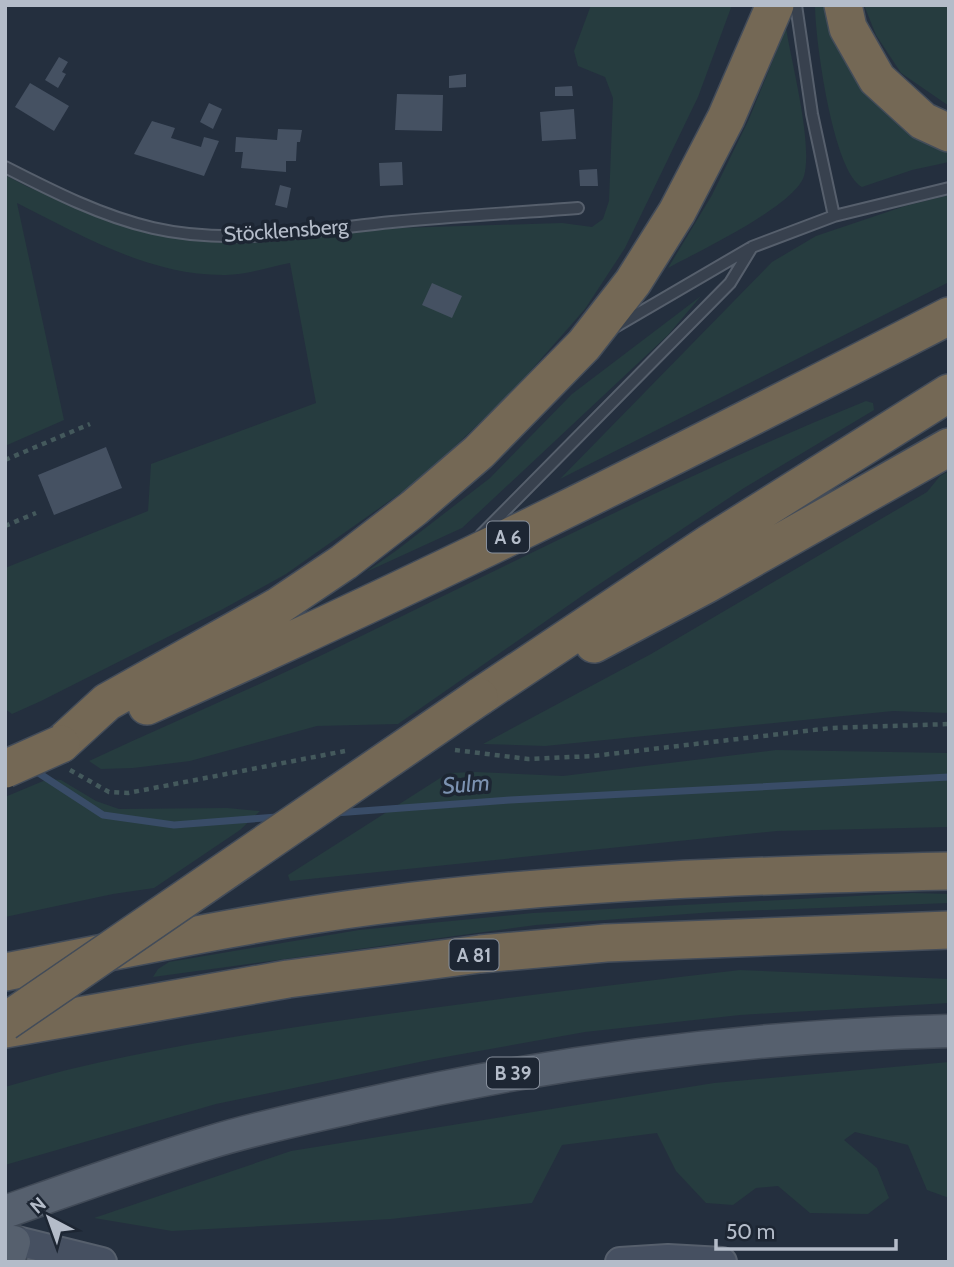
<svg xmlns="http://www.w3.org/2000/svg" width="954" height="1267" viewBox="0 0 954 1267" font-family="Cabin,sans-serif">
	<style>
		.green { fill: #263c3f }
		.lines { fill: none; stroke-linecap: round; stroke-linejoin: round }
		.stream { stroke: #394c67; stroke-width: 7 }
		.building { fill: #455162 }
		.lane-casing { stroke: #565f6c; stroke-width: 14 }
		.secondary-casing { stroke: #565f6c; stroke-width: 32 }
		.primary-casing { stroke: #414a57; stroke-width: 35 }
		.highway-casing { stroke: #434c59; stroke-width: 40 }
		.path { stroke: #44595c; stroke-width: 4.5; stroke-dasharray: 5 5; stroke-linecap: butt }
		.lane { stroke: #38414e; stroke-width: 10 }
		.secondary { stroke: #465061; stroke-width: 28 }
		.primary { stroke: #56606e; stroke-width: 32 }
		.highway { stroke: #746855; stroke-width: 37 }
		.highway-bridge-casing { stroke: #434c59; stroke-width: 40; stroke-linecap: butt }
		.highway-bridge { stroke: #746855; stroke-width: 37 }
		.labels { text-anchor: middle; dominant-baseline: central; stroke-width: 7; stroke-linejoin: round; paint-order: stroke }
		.shield { fill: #1d2633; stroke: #878f9c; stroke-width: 2 }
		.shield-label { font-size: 19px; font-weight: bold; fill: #b4bcc9 }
		.street-label { font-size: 21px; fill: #b4bcc9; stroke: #1d2633 }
		.water-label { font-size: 23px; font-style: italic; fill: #7c92b1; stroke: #1d2633 }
	</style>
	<rect width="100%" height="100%" fill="#242f3e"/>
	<path class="green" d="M 591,5 L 732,5 L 698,97 L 625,248 L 585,309 L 513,391 L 422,478 L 286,574 L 223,609 L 41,701 L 12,714 L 5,709 L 5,568 L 148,511 L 151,464 L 316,403 L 290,263 C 269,267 246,275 226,275 C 150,276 83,236 17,203 L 64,420 L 5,446 L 5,175 L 28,187 L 137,229 L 221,243 L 399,228 L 562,223 L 592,227 L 603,219 L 609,201 L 613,98 L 605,77 L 578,66 L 574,51 Z
		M 815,5 L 828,5 L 893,117 L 925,142 L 949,153 L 949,162 L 912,170 L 862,187 C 833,172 815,39 815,5 Z
		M 864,5 L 949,5 L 949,106 L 901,73 L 876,35 Z
		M 786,28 C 792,65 813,144 804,176 C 795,206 697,252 668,268 L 712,195 L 749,119 Z
		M 949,195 L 949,282 L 560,479 L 772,262 L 816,236 L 905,206 Z
		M 701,296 L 668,335 L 462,528 L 366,572 L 397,550 L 490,478 L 572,394 Z
		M 866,401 L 873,403 L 874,410 L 744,488 L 589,591 L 398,724 L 317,726 L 190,761 L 133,768 L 101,769 L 89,761 C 166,725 244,692 320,656 C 501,569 680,476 866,401 Z
		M 949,471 L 949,713 L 893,711 L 545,746 L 483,744 L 651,654 L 927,492 L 940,476 Z
		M 776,750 L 949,753 L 949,827 L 777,831 L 290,881 L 288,875 L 448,773 L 476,772 L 563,776 Z
		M 48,779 L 61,780 L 96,801 L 119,809 L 227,808 L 260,811 L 240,830 L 154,888 L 113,894 L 5,917 L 5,797 Z
		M 912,893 L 949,894 L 949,903 L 715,912 L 536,925 L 153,977 L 158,969 L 169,962 L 359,930 L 533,913 Z
		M 740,970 L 949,979 L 949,1003 L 740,1015 L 585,1032 L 434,1059 L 216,1104 L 5,1165 L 5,1087 C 108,1056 217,1039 323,1023 C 462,1003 601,986 740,970 Z
		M 949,1062 L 949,1198 L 927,1190 L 908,1145 L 855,1132 L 844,1140 L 877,1168 L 889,1198 L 868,1214 L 810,1213 L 778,1186 L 756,1188 L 733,1205 L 706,1203 L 676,1171 L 657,1133 L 562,1145 L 532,1203 L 391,1219 L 172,1231 L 94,1218 L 291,1151 L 714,1083 Z"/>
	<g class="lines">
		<path class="stream" d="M 34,770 L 103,815 L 174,825 L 277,817
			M 335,813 L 510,800 L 949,777"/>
	</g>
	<path class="building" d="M 59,57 L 68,62 L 62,72 L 66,74 L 58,88 L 45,80 Z
		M 466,74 L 466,87 L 449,88 L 449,76 Z
		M 30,83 L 69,106 L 54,131 L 15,107 Z
		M 572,86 L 573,96 L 555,96 L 555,87 Z
		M 397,94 L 443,95 L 442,131 L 395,130 Z
		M 209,103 L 222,109 L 213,129 L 200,122 Z
		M 574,109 L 576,139 L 542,141 L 540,112 Z
		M 152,121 L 175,128 L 171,138 L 201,147 L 204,137 L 219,141 L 204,176 L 134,154 Z
		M 278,129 L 302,130 L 300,142 L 297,142 L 296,161 L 286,161 L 286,172 L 241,168 L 243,152 L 235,152 L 236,137 L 277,140 Z
		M 402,162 L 403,185 L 380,186 L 379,163 Z
		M 597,169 L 598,186 L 580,186 L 579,170 Z
		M 280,185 L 291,188 L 287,208 L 275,205 Z
		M 432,283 L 462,296 L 452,318 L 422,305 Z
		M 106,447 L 122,488 L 54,515 L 38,475 Z"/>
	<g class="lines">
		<defs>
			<path id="lane" d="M 796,5 L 812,114 L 834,216
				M 5,167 C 52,191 101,216 153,228 C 231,246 314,230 392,222 C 454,216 516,213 578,208
				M 615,327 L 752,247 L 834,216 L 949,188
				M 481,535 L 730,283 L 752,247"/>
			<path id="secondary" d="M 5,1238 L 102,1262
				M 620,1262 L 668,1259 L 722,1262"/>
			<path id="primary" d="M 5,1212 C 73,1188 142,1163 211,1142 C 263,1126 317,1115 371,1103 C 560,1060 754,1036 949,1031
				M 8,1262 L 14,1242"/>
			<path id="highway" d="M 843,5 L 848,28 L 877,79 L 923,121 L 949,133
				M 594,644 L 707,584 L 949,447
				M 479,697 L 710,543 L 949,393
				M 147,706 C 419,585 685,452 949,316
				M 61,744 L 107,702 L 277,607 L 344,562 L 414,508 L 479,452 L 584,345 L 633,282 L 677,212 L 726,118 L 775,5
				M 5,972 C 128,949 250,922 374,906 C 564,881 757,875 949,871
				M 5,1029 L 288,979 L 480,954 L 606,943 L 949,930"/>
		</defs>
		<use href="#lane" class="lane-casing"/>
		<use href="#secondary" class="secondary-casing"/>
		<use href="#primary" class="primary-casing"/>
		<use href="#highway" class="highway-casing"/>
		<path class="path" d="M 5,460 L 90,424
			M 5,526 L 36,513
			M 455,750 L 528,759 L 593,756 L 831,728 L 949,724
			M 70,770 L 109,792 L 128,793 L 345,751"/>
		<use href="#lane" class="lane"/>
		<use href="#secondary" class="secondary"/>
		<use href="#primary" class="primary"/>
		<use href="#highway" class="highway"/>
		<defs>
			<path id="highway-bridge" d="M 5,769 L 61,744
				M 5,1022 L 479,697"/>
		</defs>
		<use href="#highway-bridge" class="highway-bridge-casing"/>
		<use href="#highway-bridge" class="highway-bridge"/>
	</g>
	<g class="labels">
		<g class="shield">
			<rect x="487" y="521.5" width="42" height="31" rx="5"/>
			<rect x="449.5" y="939.5" width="49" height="31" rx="5"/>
			<rect x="487" y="1057.5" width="52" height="31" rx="5"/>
		</g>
		<g class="shield-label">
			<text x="508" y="537">A 6</text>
			<text x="474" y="955">A 81</text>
			<text x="513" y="1073">B 39</text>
		</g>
		<g class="street-label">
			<text transform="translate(286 230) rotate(-4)">Stöcklensberg</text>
		</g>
		<g class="water-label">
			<text transform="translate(466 784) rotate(-4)">Sulm</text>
		</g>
	</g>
	<rect width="954" height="1267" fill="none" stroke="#b4bcc9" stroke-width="14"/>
	<g transform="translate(49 1218) rotate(319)" stroke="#1d2633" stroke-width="5" paint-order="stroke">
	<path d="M0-5L12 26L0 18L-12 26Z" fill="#b4bcc9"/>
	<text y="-10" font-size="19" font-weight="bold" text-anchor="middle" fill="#b4bcc9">N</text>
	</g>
	<path d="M716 1239v10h180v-10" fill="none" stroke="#b4bcc9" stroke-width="3.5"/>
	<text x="726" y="1239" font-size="21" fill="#b4bcc9" stroke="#1d2633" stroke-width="5" paint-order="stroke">50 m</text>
</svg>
